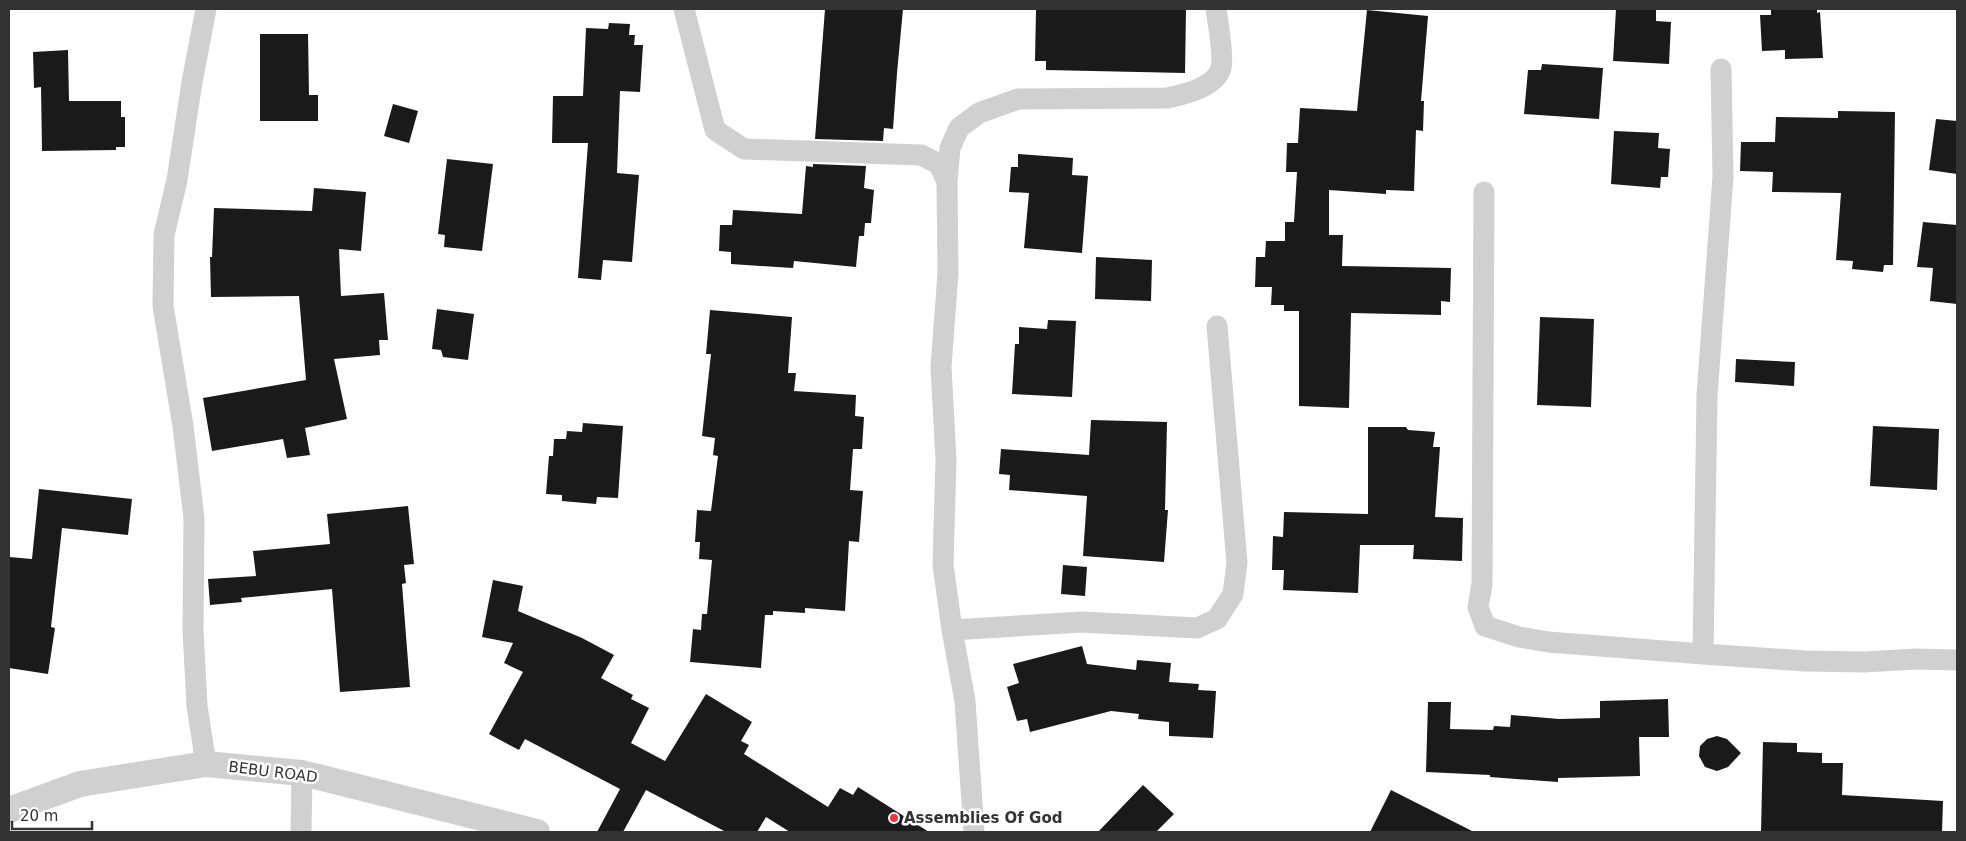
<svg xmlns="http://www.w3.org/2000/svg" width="1966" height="841" viewBox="0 0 1966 841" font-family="'DejaVu Sans',sans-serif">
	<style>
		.building { fill: #1a1a1a }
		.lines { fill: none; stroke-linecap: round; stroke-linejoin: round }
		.minor { stroke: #d0d0d0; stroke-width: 21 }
		.tertiary { stroke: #d0d0d0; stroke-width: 26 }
		.poi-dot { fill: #e63946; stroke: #fff; stroke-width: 2 }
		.labels { text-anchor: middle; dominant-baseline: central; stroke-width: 5; stroke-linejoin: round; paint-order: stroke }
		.street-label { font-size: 15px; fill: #333; stroke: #fff }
		.poi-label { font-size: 15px; font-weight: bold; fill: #333; stroke: #fff; text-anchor: start }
	</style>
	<rect width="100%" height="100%" fill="#fff"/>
	<path class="building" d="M 825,9 L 903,9 L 897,73 L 893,129 L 884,128 L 883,141 L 815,139 Z
		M 1036,9 L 1186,9 L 1185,73 L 1046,70 L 1046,61 L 1035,61 Z
		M 1616,9 L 1656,9 L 1656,21 L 1671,22 L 1669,64 L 1613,61 Z
		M 1771,9 L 1817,9 L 1817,13 L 1820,12 L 1823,58 L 1785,59 L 1785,50 L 1762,51 L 1760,15 L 1771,15 Z
		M 1367,10 L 1428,16 L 1421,101 L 1424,101 L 1423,131 L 1416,130 L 1414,191 L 1386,190 L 1386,194 L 1329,190 L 1329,235 L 1343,235 L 1342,266 L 1451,268 L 1450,302 L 1441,301 L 1441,315 L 1351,313 L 1349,408 L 1299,406 L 1299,311 L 1284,311 L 1284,305 L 1271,305 L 1272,287 L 1255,287 L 1256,257 L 1265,257 L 1266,241 L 1285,241 L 1285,222 L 1294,222 L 1297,172 L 1286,172 L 1287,143 L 1298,143 L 1300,108 L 1357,111 Z
		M 609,23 L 630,24 L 629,35 L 635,35 L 634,45 L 643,45 L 640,92 L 620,91 L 617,173 L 639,175 L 632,262 L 603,260 L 601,280 L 578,278 L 588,143 L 552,143 L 553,96 L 583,96 L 586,28 L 608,29 Z
		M 260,34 L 308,34 L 309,95 L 318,95 L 318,121 L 260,121 Z
		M 68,50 L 69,101 L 121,101 L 121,117 L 125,117 L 125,147 L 116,147 L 116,150 L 42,151 L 41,87 L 34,88 L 33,52 Z
		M 1542,64 L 1603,68 L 1599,119 L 1524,114 L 1528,70 L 1541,70 Z
		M 393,104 L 418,111 L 409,143 L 384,136 Z
		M 1838,111 L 1895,112 L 1893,265 L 1884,265 L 1883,272 L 1852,269 L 1853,261 L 1836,260 L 1841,193 L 1772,192 L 1773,172 L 1740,171 L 1741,142 L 1775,142 L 1776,117 L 1838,118 Z
		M 1936,119 L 1957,121 L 1957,174 L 1929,170 Z
		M 1614,131 L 1659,133 L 1658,148 L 1670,149 L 1668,177 L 1661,177 L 1660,188 L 1611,184 Z
		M 1018,154 L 1073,158 L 1072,175 L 1088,176 L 1082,253 L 1024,248 L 1029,193 L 1009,192 L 1011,167 L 1018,167 Z
		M 447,159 L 493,164 L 482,251 L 444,247 L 445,235 L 438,234 Z
		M 813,164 L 866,166 L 864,188 L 874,190 L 871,223 L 865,223 L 864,236 L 859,236 L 856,267 L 794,261 L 793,268 L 731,264 L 731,252 L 719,251 L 720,225 L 732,225 L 733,210 L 802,214 L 806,166 L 813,167 Z
		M 314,188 L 366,192 L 361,251 L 339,249 L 341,296 L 384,293 L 388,340 L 379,340 L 380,355 L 334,359 L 347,419 L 305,428 L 310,455 L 287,458 L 283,439 L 212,451 L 203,398 L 306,380 L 299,296 L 211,297 L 210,257 L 212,257 L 214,208 L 312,211 Z
		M 1923,222 L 1957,225 L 1957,304 L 1930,301 L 1933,268 L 1917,267 Z
		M 1096,257 L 1152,260 L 1151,301 L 1095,299 Z
		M 437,309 L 474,314 L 468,360 L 443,357 L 441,350 L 432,349 Z
		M 710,310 L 792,317 L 788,373 L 796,373 L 794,391 L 856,395 L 855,416 L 864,417 L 862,449 L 853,449 L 850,490 L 863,491 L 859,542 L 849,541 L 845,611 L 805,608 L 805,613 L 773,611 L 773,615 L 765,615 L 761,668 L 690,662 L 693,629 L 701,630 L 702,614 L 707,614 L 712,560 L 699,559 L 700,542 L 695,542 L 697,510 L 711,511 L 718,456 L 713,455 L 715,438 L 702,436 L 711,354 L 706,354 Z
		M 1540,317 L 1594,319 L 1591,407 L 1537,405 Z
		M 1048,320 L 1076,321 L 1072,397 L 1012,394 L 1015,344 L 1019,344 L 1019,327 L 1047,329 Z
		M 1736,359 L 1795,362 L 1794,386 L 1735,382 Z
		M 1091,420 L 1167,422 L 1165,510 L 1168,510 L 1164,562 L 1083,556 L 1087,496 L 1009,490 L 1010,475 L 999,474 L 1001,449 L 1089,455 Z
		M 583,423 L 623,426 L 618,498 L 597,497 L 596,504 L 562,501 L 562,495 L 546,494 L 549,456 L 553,456 L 554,439 L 566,439 L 567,431 L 582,432 Z
		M 1873,426 L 1939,429 L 1937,490 L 1870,486 Z
		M 1368,427 L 1406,427 L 1408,430 L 1435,432 L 1433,447 L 1440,447 L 1435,517 L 1463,518 L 1462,561 L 1413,559 L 1414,545 L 1360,545 L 1358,593 L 1283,590 L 1284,570 L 1272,570 L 1273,536 L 1283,537 L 1284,512 L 1368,514 Z
		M 39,489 L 132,499 L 128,535 L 62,528 L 51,627 L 55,628 L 48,674 L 9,668 L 9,557 L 32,559 Z
		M 408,506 L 414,564 L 404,565 L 406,583 L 402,584 L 410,687 L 340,692 L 332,589 L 241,598 L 242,602 L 210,605 L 208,579 L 256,576 L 253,551 L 330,544 L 327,514 Z
		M 1063,565 L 1087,567 L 1085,596 L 1061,594 Z
		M 493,580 L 523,586 L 518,611 L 582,638 L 614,655 L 601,678 L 633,695 L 631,699 L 649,708 L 631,743 L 665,761 L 706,694 L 752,722 L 741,741 L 749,745 L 744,754 L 828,807 L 840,788 L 853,795 L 858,787 L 929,832 L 790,832 L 766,817 L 757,832 L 726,832 L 646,790 L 623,832 L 597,832 L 620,789 L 525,739 L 519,750 L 489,734 L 523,672 L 504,663 L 513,643 L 482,637 Z
		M 1082,646 L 1087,664 L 1136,670 L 1137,660 L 1171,663 L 1169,682 L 1199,684 L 1198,690 L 1216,691 L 1213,738 L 1169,736 L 1169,722 L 1138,719 L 1139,714 L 1111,711 L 1030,732 L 1027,719 L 1017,721 L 1007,687 L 1019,683 L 1013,664 Z
		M 1668,699 L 1669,737 L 1639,737 L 1640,776 L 1558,778 L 1558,782 L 1490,777 L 1490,775 L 1426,772 L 1428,702 L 1451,702 L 1450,729 L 1493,730 L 1494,726 L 1510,727 L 1511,715 L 1559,719 L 1600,718 L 1600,701 Z
		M 1717,736 L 1727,739 L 1741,753 L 1728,767 L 1717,771 L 1705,767 L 1699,756 L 1700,746 L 1707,739 Z
		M 1763,742 L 1797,743 L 1797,752 L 1822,753 L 1822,763 L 1843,763 L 1842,795 L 1943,801 L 1942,832 L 1761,832 Z
		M 1143,785 L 1174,814 L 1156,832 L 1098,832 Z
		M 1391,790 L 1474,832 L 1370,832 Z"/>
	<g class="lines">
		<path class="minor" d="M 206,9 L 192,82 L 177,180 L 164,235 L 163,306 L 183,426 L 194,518 L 193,630 L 197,706 L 206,764
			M 684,9 L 715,130 L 744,149 L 921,155 L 939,164 L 947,182 L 948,273 L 941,367 L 946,460 L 943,565 L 952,630 L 965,701 L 974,832
			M 947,181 L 950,148 L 959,128 L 979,113 L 1018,99 L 1168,98 C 1184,94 1215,88 1221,68 C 1224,56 1218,22 1216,9
			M 1484,192 L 1482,584 L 1478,607 L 1485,626 L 1519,637 L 1548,642 L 1703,654 L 1805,661 L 1864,662 L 1917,659 L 1957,660
			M 952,630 L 1082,622 L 1197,628 L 1217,619 L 1233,594 L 1237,563 L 1217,326
			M 1703,654 L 1707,396 L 1723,176 L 1721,69
			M 301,832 L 302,773"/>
		<path class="tertiary" d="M 9,810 L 80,784 L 206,764 L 302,773 L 537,832"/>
	</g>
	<circle class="poi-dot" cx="894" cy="818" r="5"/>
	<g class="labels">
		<g class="street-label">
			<text transform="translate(273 772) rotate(7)">BEBU ROAD</text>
		</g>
		<g class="poi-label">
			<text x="904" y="818">Assemblies Of God</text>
		</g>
	</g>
	<rect width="1966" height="841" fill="none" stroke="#333333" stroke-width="20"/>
	<path d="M12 821v8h80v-8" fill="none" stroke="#333333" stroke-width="2.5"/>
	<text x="20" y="821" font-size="15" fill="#333333" stroke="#ffffff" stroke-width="4" paint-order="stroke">20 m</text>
</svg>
